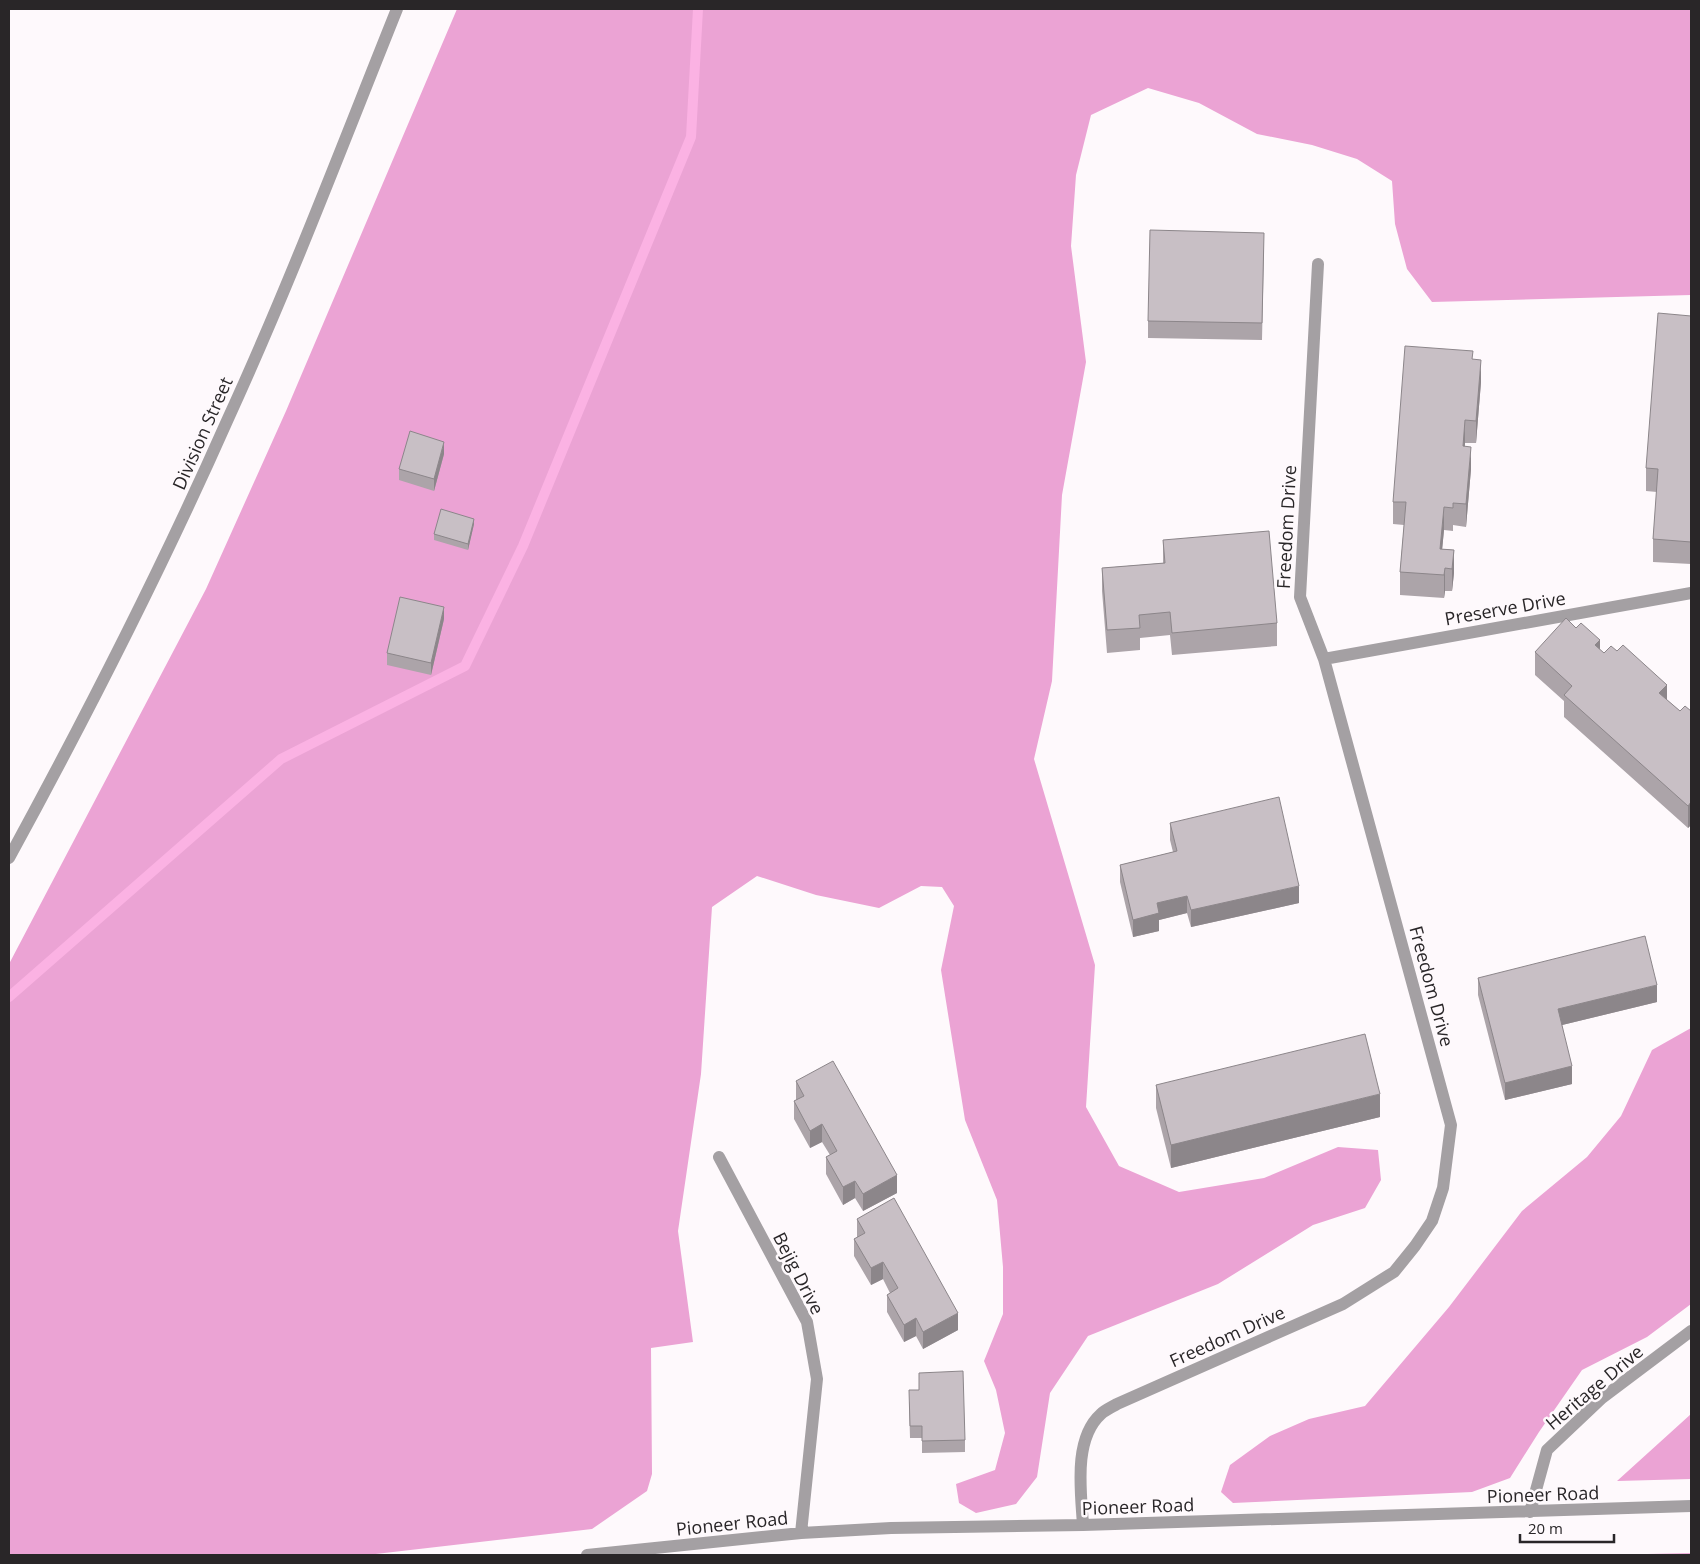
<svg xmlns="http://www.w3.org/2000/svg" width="1700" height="1564" viewBox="0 0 1700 1564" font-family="'Open Sans',sans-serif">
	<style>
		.forest { fill: #eba3d4 }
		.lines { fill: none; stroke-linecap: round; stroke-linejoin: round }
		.stream { stroke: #fbb2e3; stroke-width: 10 }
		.minor { stroke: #a4a0a3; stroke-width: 12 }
		.wall { fill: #aca4a9 }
		.shaded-wall { fill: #8c868a }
		.building { fill: #c8bfc5; stroke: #8c868a }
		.labels { text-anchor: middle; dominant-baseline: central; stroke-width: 5; stroke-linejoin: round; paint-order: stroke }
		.street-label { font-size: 18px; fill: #292628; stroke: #fef9fc }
	</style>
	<rect width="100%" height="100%" fill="#fef9fc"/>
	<path class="forest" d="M 457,9 L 1691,9 L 1691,295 L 1432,302 L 1407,269 L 1395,224 L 1392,181 L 1357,159 L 1312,145 L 1257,134 L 1199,103 L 1148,88 L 1091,115 L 1076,175 L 1071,246 L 1086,362 L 1062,495 L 1052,681 L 1034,759 L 1095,965 L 1086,1107 L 1119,1166 L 1179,1192 L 1264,1178 L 1338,1147 L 1378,1150 L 1381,1180 L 1365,1208 L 1313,1225 L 1218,1284 L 1088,1336 L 1050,1393 L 1037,1477 L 1016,1504 L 976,1513 L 959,1503 L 956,1484 L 995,1470 L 1005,1433 L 996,1390 L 984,1361 L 1003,1314 L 1003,1267 L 997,1200 L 965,1120 L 941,970 L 954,906 L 942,887 L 921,886 L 879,908 L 816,895 L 757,876 L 712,907 L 701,1074 L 678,1231 L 693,1342 L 651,1348 L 652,1474 L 647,1491 L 592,1529 L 367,1555 L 9,1555 L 9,964 L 206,589 L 286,411 Z
		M 1691,1028 L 1691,1304 L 1647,1337 L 1582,1370 L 1539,1432 L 1510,1478 L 1472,1492 L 1233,1503 L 1221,1492 L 1230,1465 L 1270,1436 L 1309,1419 L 1365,1406 L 1449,1307 L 1522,1211 L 1587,1157 L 1621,1116 L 1652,1050 Z
		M 1691,1414 L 1691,1479 L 1617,1481 Z
		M 1691,1553 L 1691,1555 L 1603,1555 Z"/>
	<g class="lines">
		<path class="stream" d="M 9,997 L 281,759 L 465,666 L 523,546 L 691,137 L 698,9"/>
		<path class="minor" d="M 1324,659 L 1691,593
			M 9,858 C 87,715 161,570 227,421 C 289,286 342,146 397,9
			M 719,1157 L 807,1322 L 817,1379 L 801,1533
			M 1530,1512 L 1547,1450 L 1602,1398 L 1691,1331
			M 1083,1525 C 1081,1492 1073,1439 1101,1414 C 1105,1410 1112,1407 1117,1404 L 1343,1304 L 1394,1272 L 1415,1246 L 1432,1221 L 1443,1188 L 1451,1125 L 1324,659 L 1300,597 L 1318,264
			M 587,1555 L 801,1533 L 891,1528 L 1083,1525 L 1691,1506"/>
	</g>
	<path class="wall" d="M 1264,250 L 1262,340 L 1148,338 L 1148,321 Z
		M 1691,316 L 1691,564 L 1653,562 L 1653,539 L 1657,492 L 1646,491 L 1646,468 Z
		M 1473,359 L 1481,382 L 1476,443 L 1465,443 L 1465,446 L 1471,469 L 1466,527 L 1453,525 L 1453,531 L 1444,530 L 1442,549 L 1454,550 L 1454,573 L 1452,591 L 1445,591 L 1444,598 L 1400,595 L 1400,572 L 1404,525 L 1393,524 L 1393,502 Z
		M 444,454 L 434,491 L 399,480 L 399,469 Z
		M 474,524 L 468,550 L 434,540 L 434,534 Z
		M 1163,540 L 1277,623 L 1277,646 L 1172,655 L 1170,635 L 1140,638 L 1140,650 L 1107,653 L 1102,591 L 1102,568 L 1163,563 Z
		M 444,619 L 431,675 L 387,665 L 387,653 Z
		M 1576,628 L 1600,650 L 1667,700 L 1680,711 L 1691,711 L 1691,825 L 1688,828 L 1564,717 L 1564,701 L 1535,675 L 1535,652 Z
		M 1170,823 L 1299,903 L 1191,927 L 1187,913 L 1159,920 L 1159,931 L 1133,937 L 1120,882 L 1120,865 L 1173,852 L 1170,840 Z
		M 1478,978 L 1657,1002 L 1562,1025 L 1572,1084 L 1505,1100 L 1478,995 Z
		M 796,1081 L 897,1193 L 863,1211 L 855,1198 L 843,1205 L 826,1174 L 826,1157 L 830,1155 L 822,1142 L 810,1148 L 794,1119 L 794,1101 L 796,1100 Z
		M 1156,1085 L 1380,1117 L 1171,1168 L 1156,1108 Z
		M 857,1219 L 958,1330 L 923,1349 L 916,1336 L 904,1342 L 887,1312 L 887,1295 L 890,1293 L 883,1279 L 871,1285 L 854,1256 L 854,1239 L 857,1237 Z
		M 909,1402 L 965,1440 L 965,1452 L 922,1453 L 922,1438 L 910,1438 Z"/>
	<path class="shaded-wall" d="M 1481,360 L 1481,382 L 1476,443 L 1476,421 Z
		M 1465,420 L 1465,443 L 1463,469 L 1463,446 Z
		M 444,442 L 444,454 L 434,491 L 434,479 Z
		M 1471,447 L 1471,469 L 1466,527 L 1466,504 Z
		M 1444,507 L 1444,530 L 1440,572 L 1440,549 Z
		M 474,519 L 474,524 L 468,550 L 468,544 Z
		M 1454,550 L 1454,573 L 1452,591 L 1452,569 Z
		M 1445,568 L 1445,591 L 1444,598 L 1444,575 Z
		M 444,607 L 444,619 L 431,675 L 431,663 Z
		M 1600,640 L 1600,663 L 1595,645 Z
		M 1667,685 L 1667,707 L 1659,693 Z
		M 1691,802 L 1691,825 L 1688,828 L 1688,806 Z
		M 1299,886 L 1299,903 L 1191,927 L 1191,910 Z
		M 1187,896 L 1187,913 L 1159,920 L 1159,931 L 1133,937 L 1133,920 L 1157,903 Z
		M 1657,985 L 1657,1002 L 1558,1026 L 1558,1009 Z
		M 1572,1066 L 1572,1084 L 1505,1100 L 1505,1083 Z
		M 1380,1094 L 1380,1117 L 1171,1168 L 1171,1145 Z
		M 822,1124 L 822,1142 L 810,1148 L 810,1131 Z
		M 897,1175 L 897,1193 L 863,1211 L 863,1194 Z
		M 855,1181 L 855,1198 L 843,1205 L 843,1187 Z
		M 883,1262 L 883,1279 L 871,1285 L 871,1268 Z
		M 958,1313 L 958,1330 L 923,1349 L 923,1332 Z
		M 916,1318 L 916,1336 L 904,1342 L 904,1325 Z"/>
	<path class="building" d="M 1150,230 L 1264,233 L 1262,323 L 1148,321 Z
		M 1658,313 L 1691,316 L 1691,542 L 1653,539 L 1658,469 L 1646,468 Z
		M 1405,346 L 1473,351 L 1472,359 L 1481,360 L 1476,421 L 1465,420 L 1463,446 L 1471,447 L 1466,504 L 1453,503 L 1453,508 L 1444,507 L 1440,549 L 1454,550 L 1452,569 L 1445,568 L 1444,575 L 1400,572 L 1406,502 L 1393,502 Z
		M 410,431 L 444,442 L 434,479 L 399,469 Z
		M 441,509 L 474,519 L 468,544 L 434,534 Z
		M 1269,531 L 1277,623 L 1172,633 L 1170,612 L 1139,615 L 1140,628 L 1107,630 L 1102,568 L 1165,563 L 1163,540 Z
		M 400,597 L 444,607 L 431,663 L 387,653 Z
		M 1566,618 L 1576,628 L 1581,623 L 1600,640 L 1595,645 L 1604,653 L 1611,646 L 1617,651 L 1623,645 L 1667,685 L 1659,693 L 1680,711 L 1685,706 L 1691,711 L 1691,802 L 1688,806 L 1564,695 L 1572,686 L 1535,652 Z
		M 1279,797 L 1299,886 L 1191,910 L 1187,896 L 1157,903 L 1159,913 L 1133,920 L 1120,865 L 1177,851 L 1170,823 Z
		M 1645,936 L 1657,985 L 1558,1009 L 1572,1066 L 1505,1083 L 1478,978 Z
		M 1365,1034 L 1380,1094 L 1171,1145 L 1156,1085 Z
		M 833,1061 L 897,1175 L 863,1194 L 855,1181 L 843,1187 L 826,1157 L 837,1151 L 822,1124 L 810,1131 L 794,1101 L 804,1096 L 796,1081 Z
		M 894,1198 L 958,1313 L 923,1332 L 916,1318 L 904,1325 L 887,1295 L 898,1288 L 883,1262 L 871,1268 L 854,1239 L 865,1233 L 857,1219 Z
		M 963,1371 L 965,1440 L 922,1441 L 922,1426 L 910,1426 L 909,1390 L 919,1390 L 919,1373 Z"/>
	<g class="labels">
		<g class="street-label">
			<text transform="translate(202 433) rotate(-66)">Division Street</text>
			<text transform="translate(1286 527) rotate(-87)">Freedom Drive</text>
			<text transform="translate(1505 608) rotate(-10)">Preserve Drive</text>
			<text transform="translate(1432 986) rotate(75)">Freedom Drive</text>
			<text transform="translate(799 1273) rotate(63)">Bejig Drive</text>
			<text transform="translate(1227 1336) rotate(-24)">Freedom Drive</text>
			<text transform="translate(1594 1387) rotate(-40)">Heritage Drive</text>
			<text transform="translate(1543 1494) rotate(-2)">Pioneer Road</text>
			<text transform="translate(1138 1506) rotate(-2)">Pioneer Road</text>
			<text transform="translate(732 1523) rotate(-6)">Pioneer Road</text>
		</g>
	</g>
	<rect width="1700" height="1564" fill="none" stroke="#292628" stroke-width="20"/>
	<path d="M1520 1534v8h94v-8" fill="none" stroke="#292628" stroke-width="2.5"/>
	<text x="1528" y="1534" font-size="15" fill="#292628" stroke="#fef9fc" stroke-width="4" paint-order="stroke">20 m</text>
</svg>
